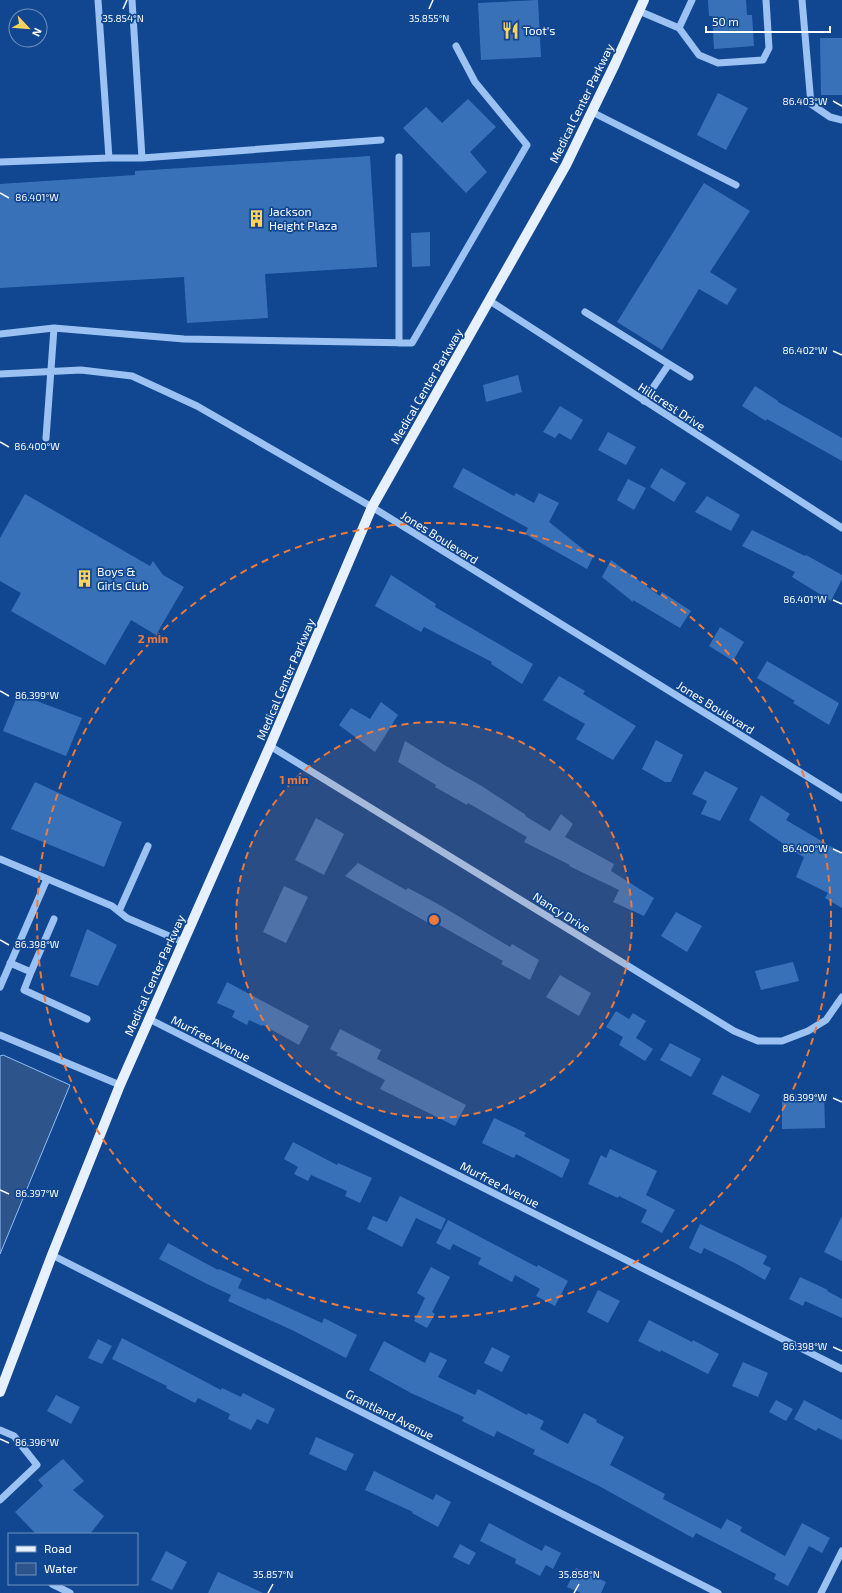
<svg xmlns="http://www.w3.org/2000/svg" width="842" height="1593" viewBox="0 0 842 1593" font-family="'Exo 2',sans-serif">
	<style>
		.water { fill: #2d558b; stroke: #8dbdf6 }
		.building { fill: #3971b9 }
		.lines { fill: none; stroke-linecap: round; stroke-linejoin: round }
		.minor { stroke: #9bc2f2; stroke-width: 7 }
		.major { stroke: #e7f0ff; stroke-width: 10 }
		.ticks { fill: none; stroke: #fff; stroke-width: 1.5 }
		.ring { fill: none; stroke: #ed7a3d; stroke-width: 2; stroke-dasharray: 7 5 }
		.labels { text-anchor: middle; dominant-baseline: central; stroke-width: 3.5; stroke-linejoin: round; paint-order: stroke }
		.poi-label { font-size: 12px; fill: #fff; stroke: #114790; text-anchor: start }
		.street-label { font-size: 12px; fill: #fff; stroke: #114790 }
		.ticks-label { font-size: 10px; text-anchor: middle; fill: #fff; stroke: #114790; stroke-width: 3.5; stroke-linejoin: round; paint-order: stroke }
		.centre { fill: #ed7a3d; stroke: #114790; stroke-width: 2 }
		.ring-label { font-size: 12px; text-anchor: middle; font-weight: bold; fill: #ed7a3d; stroke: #114790; stroke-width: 3.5; stroke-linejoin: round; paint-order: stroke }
	</style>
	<rect width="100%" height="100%" fill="#114790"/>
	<path class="water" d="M 3,1055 L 70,1085 L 0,1254 L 0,1056 Z"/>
	<path class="building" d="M 538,0 L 541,57 L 481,60 L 478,3 Z
		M 708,0 L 746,0 L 747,15 L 752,15 L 754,46 L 714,49 L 712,16 L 709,16 Z
		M 820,38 L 842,38 L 842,95 L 821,95 Z
		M 718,93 L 748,108 L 726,150 L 697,135 Z
		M 468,99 L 496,127 L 470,152 L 487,172 L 466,193 L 403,128 L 426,107 L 442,123 Z
		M 370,156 L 377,267 L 265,274 L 268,318 L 187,323 L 184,277 L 0,288 L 0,184 L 135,175 L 135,171 Z
		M 704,183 L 750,211 L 710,272 L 737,289 L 727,305 L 699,289 L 662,350 L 617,322 Z
		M 430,232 L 430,266 L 412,267 L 411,233 Z
		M 518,375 L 522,392 L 486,402 L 483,385 Z
		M 755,386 L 778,401 L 778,402 L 842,438 L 842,461 L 767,419 L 766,421 L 742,406 Z
		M 560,406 L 583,420 L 571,440 L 559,433 L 555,438 L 543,432 Z
		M 608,432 L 636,447 L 626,465 L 598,450 Z
		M 463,468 L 514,496 L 516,493 L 534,503 L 539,493 L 559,503 L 549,522 L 593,557 L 587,569 L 525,534 L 528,528 L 453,487 Z
		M 661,468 L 686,483 L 674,502 L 650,487 Z
		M 628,479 L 646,488 L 634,510 L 617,500 Z
		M 25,494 L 150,566 L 153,561 L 163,575 L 184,587 L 156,635 L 131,620 L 105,665 L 11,611 L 21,593 L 0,581 L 0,538 Z
		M 707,496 L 740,515 L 731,531 L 695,512 Z
		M 752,530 L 805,556 L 806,555 L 842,575 L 842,579 L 831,601 L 792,577 L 795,572 L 742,546 Z
		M 611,560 L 660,596 L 662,592 L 691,611 L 680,628 L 633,600 L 633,602 L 602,577 Z
		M 391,575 L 436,604 L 435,607 L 533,664 L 522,684 L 491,664 L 492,662 L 424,627 L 421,632 L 375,606 Z
		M 720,627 L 744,642 L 733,661 L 709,646 Z
		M 767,661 L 839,703 L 829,725 L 793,703 L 795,701 L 757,678 Z
		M 559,676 L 585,691 L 583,694 L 636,726 L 613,760 L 576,739 L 585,724 L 543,700 Z
		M 18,694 L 82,718 L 66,756 L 3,731 Z
		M 381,702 L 398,715 L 375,752 L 339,725 L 351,708 L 370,719 Z
		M 656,740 L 683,755 L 671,782 L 665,782 L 642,769 Z
		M 405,741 L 446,766 L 480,785 L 526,815 L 525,816 L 550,831 L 561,814 L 573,824 L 565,837 L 614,864 L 611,871 L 654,898 L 644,916 L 613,902 L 619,890 L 569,866 L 570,865 L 524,842 L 527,837 L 468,803 L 467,805 L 435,787 L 436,785 L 398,762 Z
		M 705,771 L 738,788 L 720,821 L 701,814 L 707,801 L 692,794 Z
		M 35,782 L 122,822 L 104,867 L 11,829 Z
		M 761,795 L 790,814 L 786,820 L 842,853 L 842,908 L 825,898 L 828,893 L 796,877 L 804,857 L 787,848 L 788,847 L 749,820 Z
		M 316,818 L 344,834 L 324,875 L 295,860 Z
		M 358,863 L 406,890 L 408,888 L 438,904 L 510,947 L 512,944 L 539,960 L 530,980 L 501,964 L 503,961 L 434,922 L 432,925 L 345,876 Z
		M 284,886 L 308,897 L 286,943 L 263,932 Z
		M 676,912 L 702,926 L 687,952 L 661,936 Z
		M 87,929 L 117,945 L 98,986 L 70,976 Z
		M 793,962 L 799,981 L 761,990 L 755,971 Z
		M 560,975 L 591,993 L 579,1016 L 546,997 Z
		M 227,982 L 309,1026 L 299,1045 L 263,1025 L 262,1026 L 249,1020 L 247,1025 L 232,1017 L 235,1011 L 217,1003 Z
		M 616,1011 L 629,1019 L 633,1013 L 646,1021 L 636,1038 L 653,1049 L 645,1061 L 619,1045 L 623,1037 L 606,1027 Z
		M 340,1029 L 381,1050 L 377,1059 L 466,1105 L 455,1126 L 380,1089 L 385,1080 L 336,1055 L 338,1053 L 330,1049 Z
		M 670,1043 L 701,1059 L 691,1077 L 660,1060 Z
		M 722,1075 L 760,1095 L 750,1113 L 712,1094 Z
		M 824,1093 L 825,1128 L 782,1129 L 782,1094 Z
		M 494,1118 L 526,1133 L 524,1136 L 570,1160 L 562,1178 L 516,1154 L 514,1158 L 482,1143 Z
		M 293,1142 L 337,1165 L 338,1163 L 372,1178 L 360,1203 L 345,1196 L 347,1191 L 311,1175 L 308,1181 L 294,1174 L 298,1167 L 284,1159 Z
		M 610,1149 L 657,1171 L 646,1195 L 675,1210 L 662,1233 L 641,1222 L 647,1210 L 619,1196 L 618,1198 L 588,1184 L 601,1155 L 606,1158 Z
		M 400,1196 L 446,1219 L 441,1230 L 416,1218 L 402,1247 L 367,1229 L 373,1216 L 387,1222 Z
		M 842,1216 L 842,1261 L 824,1252 Z
		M 448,1220 L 537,1267 L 538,1265 L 568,1281 L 555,1306 L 536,1296 L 540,1289 L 515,1275 L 512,1282 L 478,1264 L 481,1258 L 453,1244 L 450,1250 L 436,1243 Z
		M 700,1224 L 767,1256 L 763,1264 L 771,1268 L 765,1280 L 735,1263 L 704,1248 L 701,1254 L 689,1248 Z
		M 168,1243 L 218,1270 L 219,1269 L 242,1279 L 238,1288 L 266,1300 L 267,1298 L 322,1323 L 324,1318 L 357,1335 L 346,1358 L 294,1331 L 228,1301 L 231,1295 L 207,1284 L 159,1259 Z
		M 431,1267 L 450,1277 L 432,1312 L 435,1314 L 427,1328 L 414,1321 L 425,1298 L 417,1293 Z
		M 800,1277 L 828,1290 L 827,1291 L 842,1299 L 842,1318 L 805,1301 L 803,1306 L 789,1299 Z
		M 598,1290 L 620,1301 L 608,1323 L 587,1312 Z
		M 649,1320 L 692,1342 L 693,1340 L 719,1354 L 708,1374 L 661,1350 L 660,1352 L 638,1341 Z
		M 122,1338 L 221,1390 L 222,1388 L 241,1397 L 243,1393 L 275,1409 L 268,1424 L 257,1419 L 251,1430 L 228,1419 L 230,1414 L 198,1398 L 195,1403 L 166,1388 L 167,1386 L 112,1359 Z
		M 98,1339 L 112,1346 L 102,1364 L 88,1358 Z
		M 384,1341 L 425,1363 L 430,1352 L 447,1360 L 438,1377 L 475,1395 L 478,1389 L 527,1415 L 528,1413 L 544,1421 L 540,1429 L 568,1444 L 584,1413 L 597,1420 L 596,1422 L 624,1437 L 610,1465 L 665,1494 L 663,1499 L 721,1529 L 727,1519 L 742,1527 L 740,1531 L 785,1556 L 802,1523 L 830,1538 L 822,1553 L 809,1546 L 788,1586 L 774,1579 L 776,1574 L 696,1533 L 693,1538 L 599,1486 L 533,1454 L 535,1450 L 497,1431 L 494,1437 L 462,1421 L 464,1417 L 411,1393 L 369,1370 Z
		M 492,1347 L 510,1356 L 502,1372 L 484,1363 Z
		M 743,1362 L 768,1373 L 758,1397 L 732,1386 Z
		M 56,1395 L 80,1407 L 71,1424 L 47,1411 Z
		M 776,1400 L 793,1409 L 786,1421 L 769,1412 Z
		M 804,1400 L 842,1420 L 842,1440 L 818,1428 L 816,1431 L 794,1419 Z
		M 316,1437 L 354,1454 L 346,1471 L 309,1454 Z
		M 63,1459 L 84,1481 L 73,1490 L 104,1516 L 90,1534 L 36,1534 L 15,1512 L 43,1486 L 38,1480 Z
		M 374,1471 L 433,1500 L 436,1494 L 451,1502 L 438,1527 L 412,1513 L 413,1512 L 365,1490 Z
		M 489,1523 L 542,1551 L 545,1545 L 561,1553 L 553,1569 L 546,1565 L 540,1576 L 515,1563 L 516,1559 L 480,1541 Z
		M 460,1544 L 476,1553 L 469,1565 L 453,1557 Z
		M 166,1551 L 187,1562 L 172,1590 L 151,1580 Z
		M 576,1568 L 606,1582 L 601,1593 L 581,1593 L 567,1587 Z
		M 218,1572 L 263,1593 L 208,1593 Z"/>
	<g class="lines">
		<path class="minor" d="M 98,0 L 109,158
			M 132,0 L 142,158
			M 802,0 L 811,104 L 830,117 L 842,120
			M 639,11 L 679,28 L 699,55 L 718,63 L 763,60 L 769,48 L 766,0
			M 679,28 L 692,0
			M 592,112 L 736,185
			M 0,162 L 109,158 L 142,158 L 381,140
			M 490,301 L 842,528
			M 585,312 L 690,377
			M 0,334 L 54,328 L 184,339 L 412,343 L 527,145 L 475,82 L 456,46
			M 399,343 L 399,157
			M 0,374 L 81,370 L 132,376 L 197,406 L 372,507 L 842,798
			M 644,401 L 669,364
			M 46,438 L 54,328
			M 270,746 L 734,1031 L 758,1041 L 782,1041 L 808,1031 L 826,1020 L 842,997
			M 0,859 L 112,906 L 127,918 L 183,942
			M 119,911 L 148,846
			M 10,963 L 31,972 L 24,990 L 87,1019
			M 31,972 L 54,919
			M 0,987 L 47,879
			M 149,1019 L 842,1369
			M 0,1035 L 120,1085
			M 52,1255 L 718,1593
			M 0,1430 L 14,1436 L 37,1465 L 0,1500
			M 52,1584 L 70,1593
			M 821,1593 L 842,1551"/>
		<path class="major" d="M 0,1392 L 52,1255 L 120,1085 L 270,746 L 372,507 L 566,165 L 615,64 L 644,0"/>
	</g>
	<path class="ticks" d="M 123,9 L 127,0M 429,9 L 433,0M 833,101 L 842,106M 0,193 L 9,198M 833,351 L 842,355M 0,442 L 9,447M 833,600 L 842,604M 0,691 L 9,696M 833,849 L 842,853M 0,940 L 9,945M 833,1098 L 842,1102M 0,1190 L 9,1194M 833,1347 L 842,1351M 0,1439 L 9,1443M 268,1593 L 273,1584M 574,1593 L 579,1584"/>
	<circle cx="434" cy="920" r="198" fill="#ed7a3d" fill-opacity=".12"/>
	<g class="ring">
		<circle cx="434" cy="920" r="198"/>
		<circle cx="434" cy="920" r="397"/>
	</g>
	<defs>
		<symbol id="restaurant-bare" viewBox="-9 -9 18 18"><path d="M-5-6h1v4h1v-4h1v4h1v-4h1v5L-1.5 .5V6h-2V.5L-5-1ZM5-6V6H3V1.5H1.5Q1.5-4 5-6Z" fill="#ffd25d" stroke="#114790" stroke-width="2.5" paint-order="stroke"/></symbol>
		<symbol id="building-bare" viewBox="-9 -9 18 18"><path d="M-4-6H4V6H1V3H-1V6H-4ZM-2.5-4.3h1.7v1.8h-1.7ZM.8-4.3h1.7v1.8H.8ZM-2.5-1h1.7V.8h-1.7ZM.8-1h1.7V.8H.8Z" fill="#ffd25d" stroke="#114790" stroke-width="2.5" paint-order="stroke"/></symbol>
	</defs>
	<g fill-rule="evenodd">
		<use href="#restaurant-bare" x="498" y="18" width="25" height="25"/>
		<use href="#building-bare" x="244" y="206" width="25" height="25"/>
		<use href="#building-bare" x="72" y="566" width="25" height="25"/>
	</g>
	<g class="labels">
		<g class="poi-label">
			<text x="523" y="30">Toot's</text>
			<text x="269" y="211">Jackson<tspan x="269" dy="14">Height Plaza</tspan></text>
			<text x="97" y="571">Boys &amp;<tspan x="97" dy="14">Girls Club</tspan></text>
		</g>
		<g class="street-label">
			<text transform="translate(581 103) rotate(-64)">Medical Center Parkway</text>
			<text transform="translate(426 386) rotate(-60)">Medical Center Parkway</text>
			<text transform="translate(672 406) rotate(33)">Hillcrest Drive</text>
			<text transform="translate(440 537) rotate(32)">Jones Boulevard</text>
			<text transform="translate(285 679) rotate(-67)">Medical Center Parkway</text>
			<text transform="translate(716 707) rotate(32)">Jones Boulevard</text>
			<text transform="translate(562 912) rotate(32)">Nancy Drive</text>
			<text transform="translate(154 975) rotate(-66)">Medical Center Parkway</text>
			<text transform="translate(211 1038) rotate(27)">Murfree Avenue</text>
			<text transform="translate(500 1184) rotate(27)">Murfree Avenue</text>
			<text transform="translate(390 1414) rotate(27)">Grantland Avenue</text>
		</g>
	</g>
	<g class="ticks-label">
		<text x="123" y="22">35.854°N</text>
		<text x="429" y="22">35.855°N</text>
		<text x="805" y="105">86.403°W</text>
		<text x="37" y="201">86.401°W</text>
		<text x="805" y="354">86.402°W</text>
		<text x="37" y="450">86.400°W</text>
		<text x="805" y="603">86.401°W</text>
		<text x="37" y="699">86.399°W</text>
		<text x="805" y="852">86.400°W</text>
		<text x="37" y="948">86.398°W</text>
		<text x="805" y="1101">86.399°W</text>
		<text x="37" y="1197">86.397°W</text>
		<text x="805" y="1350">86.398°W</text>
		<text x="37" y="1446">86.396°W</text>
		<text x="273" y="1578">35.857°N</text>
		<text x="579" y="1578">35.858°N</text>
	</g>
	<circle cx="434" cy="920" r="6" class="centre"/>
	<g class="ring-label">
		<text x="153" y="643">2 min</text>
		<text x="294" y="784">1 min</text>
	</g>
	<rect x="8" y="1533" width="130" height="52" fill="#114790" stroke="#7091bc"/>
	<rect x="16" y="1546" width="20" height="6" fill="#e7f0ff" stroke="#7091bc"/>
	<text x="44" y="1553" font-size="12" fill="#ffffff">Road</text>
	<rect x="16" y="1563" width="20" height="12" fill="#2d558b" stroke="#7091bc"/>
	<text x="44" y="1573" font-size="12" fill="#ffffff">Water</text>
	<g transform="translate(28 28) rotate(116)"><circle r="19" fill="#114790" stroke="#7091bc"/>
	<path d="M0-3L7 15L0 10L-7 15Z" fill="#ffd25d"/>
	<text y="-6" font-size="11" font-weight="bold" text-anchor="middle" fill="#ffffff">N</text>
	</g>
	<path d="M706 26v6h124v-6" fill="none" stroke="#ffffff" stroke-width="2"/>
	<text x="712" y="26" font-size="12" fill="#ffffff" stroke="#114790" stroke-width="3" paint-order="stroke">50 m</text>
</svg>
